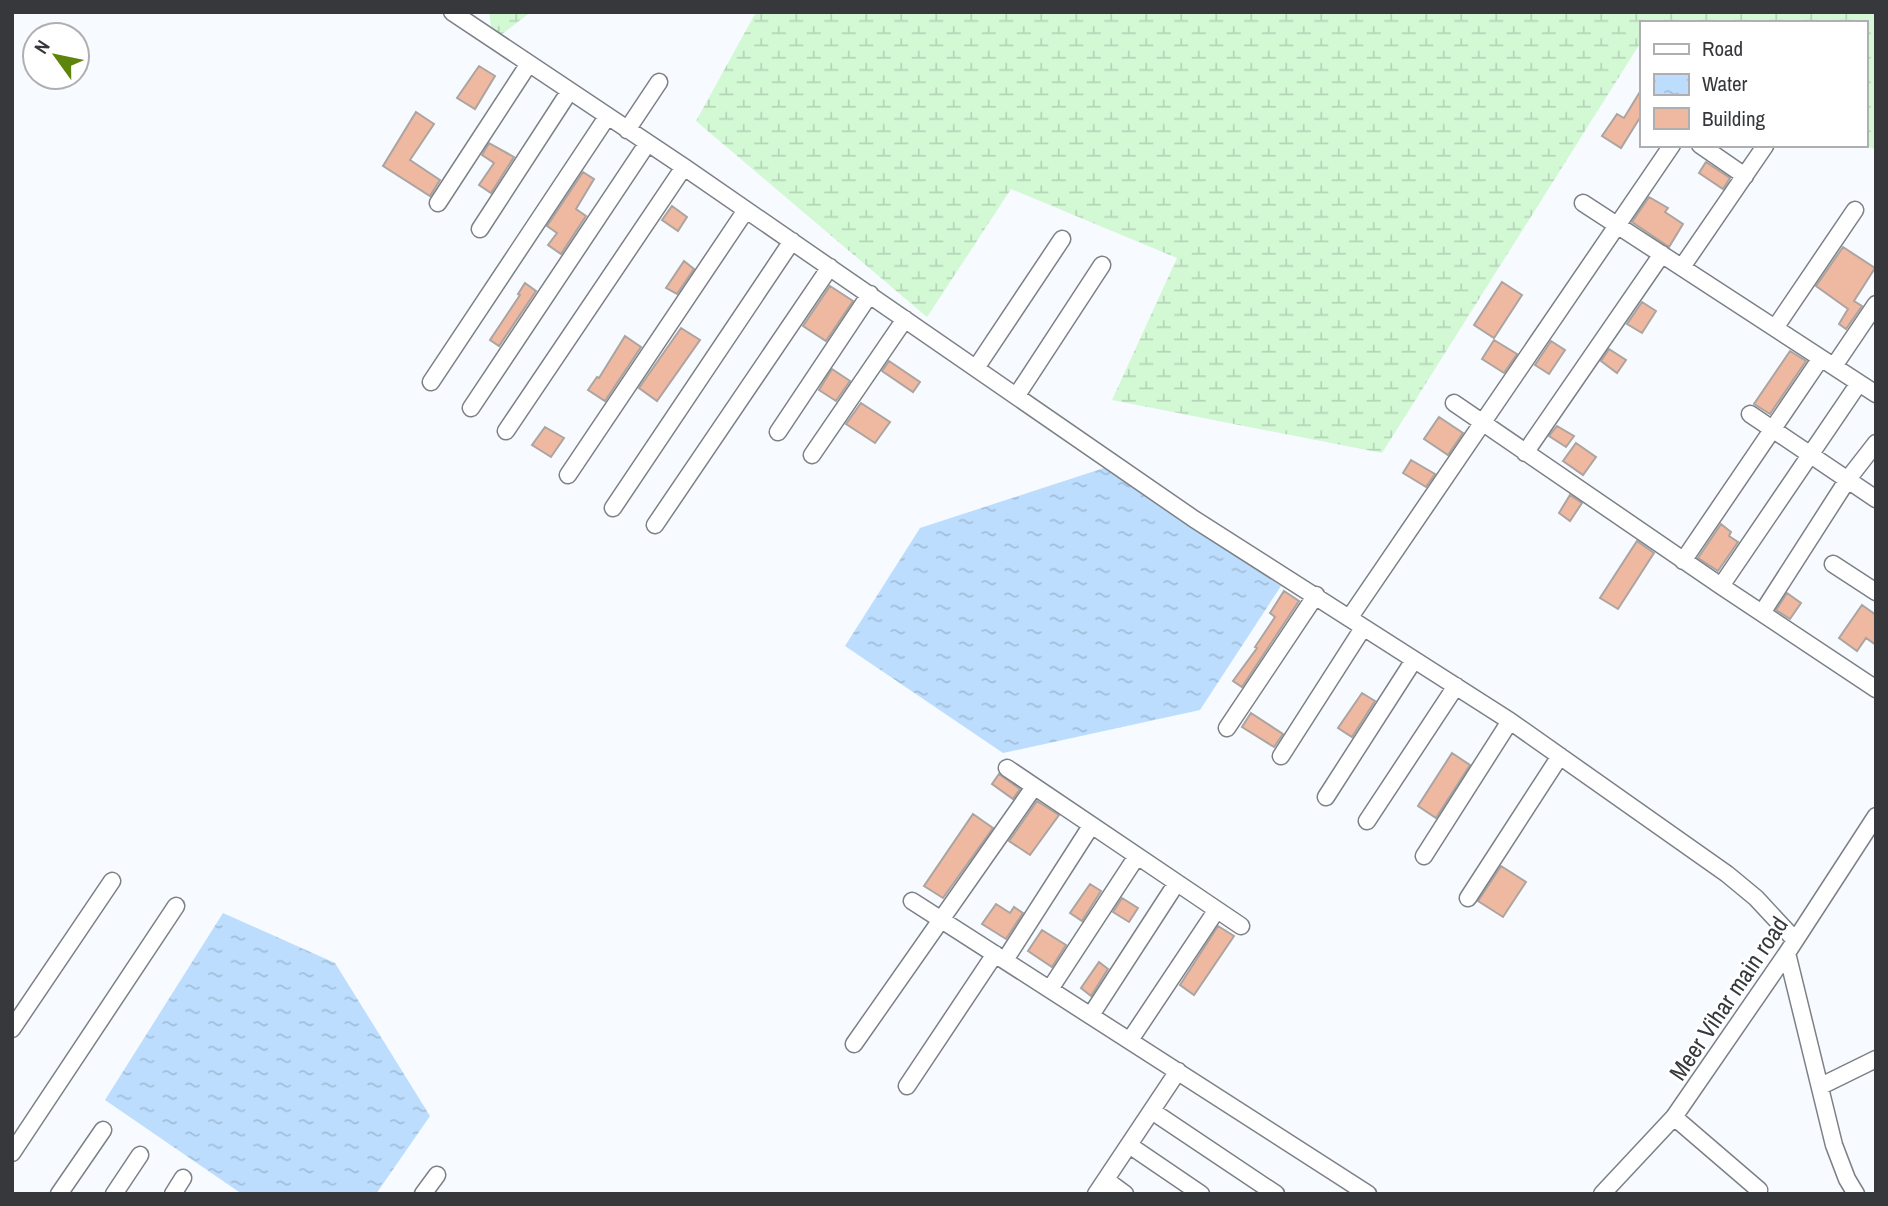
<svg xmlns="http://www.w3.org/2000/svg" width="1888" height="1206" viewBox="0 0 1888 1206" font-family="'Archivo Narrow',sans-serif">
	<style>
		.wetland { fill: url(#wetland-marsh) }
		.water { fill: url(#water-ripples) }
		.building { fill: #efb8a1; stroke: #aca4a0; stroke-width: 2 }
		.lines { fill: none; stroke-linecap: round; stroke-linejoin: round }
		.minor-casing { stroke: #7c8187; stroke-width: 19 }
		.minor { stroke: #fff; stroke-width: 16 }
		.labels { text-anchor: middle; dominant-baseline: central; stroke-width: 5; stroke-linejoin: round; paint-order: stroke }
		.street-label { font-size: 24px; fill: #36383b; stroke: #fff }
	</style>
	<defs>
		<pattern id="wetland-marsh" width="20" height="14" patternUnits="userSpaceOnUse" patternTransform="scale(1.75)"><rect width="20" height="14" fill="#d2f8d4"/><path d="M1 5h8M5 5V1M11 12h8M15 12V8" fill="none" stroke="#b5d5b7"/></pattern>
		<pattern id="water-ripples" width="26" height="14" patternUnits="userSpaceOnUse" patternTransform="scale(1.75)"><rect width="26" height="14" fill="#bcddfd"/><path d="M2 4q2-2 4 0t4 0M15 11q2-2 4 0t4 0" fill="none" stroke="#a2beda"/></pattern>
	</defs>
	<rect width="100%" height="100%" fill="#f7fbff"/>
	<path class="wetland" d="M 489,12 L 531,12 L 493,41 Z
		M 756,12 L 1876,12 L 1876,150 L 1865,145 L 1865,23 L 1641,23 L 1641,42 L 1382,453 L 1112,400 L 1177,258 L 1011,189 L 927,317 L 696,121 Z"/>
	<path class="water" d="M 1104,468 L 1281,586 L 1200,710 L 1003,753 L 845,646 L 920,528 Z
		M 223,913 L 335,963 L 430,1116 L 376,1194 L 242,1194 L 105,1100 Z"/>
	<path class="building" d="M 479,66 L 495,76 L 475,109 L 457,98 Z
		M 1641,90 L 1641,116 L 1621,148 L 1602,136 L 1617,114 L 1624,118 Z
		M 416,112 L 434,124 L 410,160 L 440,180 L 430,196 L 383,166 Z
		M 489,143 L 514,157 L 491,193 L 479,185 L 494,163 L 482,155 Z
		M 1706,162 L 1730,178 L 1723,189 L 1699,173 Z
		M 583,172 L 594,179 L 576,209 L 586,216 L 561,254 L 548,245 L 557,233 L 547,226 Z
		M 1649,197 L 1668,208 L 1665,212 L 1683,224 L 1669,247 L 1632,222 Z
		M 672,206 L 687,217 L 678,231 L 662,220 Z
		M 1843,247 L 1875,268 L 1854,301 L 1862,306 L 1846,329 L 1839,324 L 1848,309 L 1816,286 Z
		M 684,261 L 694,269 L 677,294 L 666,288 Z
		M 1502,282 L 1522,295 L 1494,338 L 1474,325 Z
		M 525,283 L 536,291 L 499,346 L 490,340 L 520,295 L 518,294 Z
		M 830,286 L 853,301 L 826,341 L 803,326 Z
		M 1642,302 L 1656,311 L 1642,333 L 1627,324 Z
		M 681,328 L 700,340 L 657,401 L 639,388 Z
		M 625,336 L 641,347 L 605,401 L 588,390 L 597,377 L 599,378 Z
		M 1494,340 L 1517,354 L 1504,373 L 1482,359 Z
		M 1551,341 L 1565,350 L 1549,374 L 1535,365 Z
		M 1609,349 L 1626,360 L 1617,373 L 1601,361 Z
		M 1790,351 L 1806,361 L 1770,414 L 1754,404 Z
		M 889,361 L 920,382 L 913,392 L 882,371 Z
		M 832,369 L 850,381 L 836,401 L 819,390 Z
		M 861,403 L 890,422 L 875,443 L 846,424 Z
		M 1439,417 L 1463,433 L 1448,455 L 1424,439 Z
		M 1557,426 L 1574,436 L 1566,447 L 1549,436 Z
		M 545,427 L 564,438 L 551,457 L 532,445 Z
		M 1576,443 L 1596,457 L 1583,475 L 1563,461 Z
		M 1411,460 L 1435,474 L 1426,487 L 1403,473 Z
		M 1570,495 L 1582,503 L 1570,521 L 1559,513 Z
		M 1721,524 L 1731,532 L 1729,536 L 1738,542 L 1718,571 L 1698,558 Z
		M 1637,541 L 1654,553 L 1618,609 L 1600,598 Z
		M 1284,591 L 1299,601 L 1242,687 L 1233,681 L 1257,648 L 1255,647 L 1275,617 L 1270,613 Z
		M 1787,593 L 1801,603 L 1790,619 L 1776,610 Z
		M 1862,605 L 1876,615 L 1876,645 L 1866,638 L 1857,651 L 1839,638 Z
		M 1362,693 L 1375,701 L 1352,737 L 1338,728 Z
		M 1251,713 L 1283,734 L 1274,747 L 1242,727 Z
		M 1452,753 L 1470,765 L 1436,818 L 1418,806 Z
		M 999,774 L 1020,789 L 1013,799 L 992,784 Z
		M 1037,801 L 1059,815 L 1030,855 L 1009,841 Z
		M 973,814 L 993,828 L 943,898 L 924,886 Z
		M 1501,866 L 1526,882 L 1503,917 L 1478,901 Z
		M 1090,884 L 1101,891 L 1082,921 L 1070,913 Z
		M 1122,898 L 1138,908 L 1129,922 L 1113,912 Z
		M 996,904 L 1010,913 L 1014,907 L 1023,913 L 1006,939 L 982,924 Z
		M 1218,926 L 1234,936 L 1194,995 L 1180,985 Z
		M 1042,930 L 1066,945 L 1052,967 L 1028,951 Z
		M 1099,962 L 1108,969 L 1091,996 L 1081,988 Z"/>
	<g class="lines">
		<defs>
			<path id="minor" d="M 452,12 L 684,167 L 1194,519 L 1510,721 L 1727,874 L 1756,898 L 1795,940
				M 627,130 L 659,82
				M 1700,145 L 1745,176
				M 438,203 L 528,65
				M 1583,203 L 1876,394
				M 480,229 L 569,92
				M 1682,267 L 1765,146
				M 1775,328 L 1855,210
				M 1834,366 L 1876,304
				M 976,368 L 1062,239
				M 431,382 L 607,117
				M 1017,395 L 1102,265
				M 1454,403 L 1721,586 L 1876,689
				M 471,408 L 647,144
				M 1750,414 L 1876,499
				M 506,431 L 684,167
				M 778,432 L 870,294
				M 1525,453 L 1662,254
				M 812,455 L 905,319
				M 568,475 L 746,210
				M 613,508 L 792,241
				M 655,525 L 830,267
				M 1683,561 L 1821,358
				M 1833,564 L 1876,592
				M 1721,586 L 1859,383
				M 1762,613 L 1848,479 L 1876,443
				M 1350,617 L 1672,145
				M 1227,728 L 1316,595
				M 1281,756 L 1363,628
				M 1007,768 L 1241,926
				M 1326,797 L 1414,660
				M 1367,821 L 1456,686
				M 1424,856 L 1510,721
				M 1468,898 L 1560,756
				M 912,901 L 1368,1194
				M 1787,953 L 1834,1145 L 1847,1179 L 1856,1194
				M 1005,960 L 1091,826
				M 1050,989 L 1137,856
				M 1091,1015 L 1176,884
				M 12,1029 L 112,881
				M 1130,1040 L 1216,911
				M 854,1044 L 1034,787
				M 907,1086 L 995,954
				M 1821,1086 L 1876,1059
				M 1152,1111 L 1276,1194
				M 1674,1117 L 1759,1190 L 1757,1194
				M 1129,1145 L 1201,1194
				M 12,1153 L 176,906
				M 1106,1180 L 1125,1194
				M 59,1194 L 103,1130
				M 114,1194 L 140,1155
				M 173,1194 L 183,1178
				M 423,1194 L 437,1175
				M 1096,1194 L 1178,1071
				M 1602,1194 L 1674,1117 L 1787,953 L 1876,816"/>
		</defs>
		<use href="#minor" class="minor-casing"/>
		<use href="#minor" class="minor"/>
	</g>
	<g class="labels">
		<g class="street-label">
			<text transform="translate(1728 998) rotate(-56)">Meer Vihar main road</text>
		</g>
	</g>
	<rect width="1888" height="1206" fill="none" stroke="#36383b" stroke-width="28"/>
	<rect x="1640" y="21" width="228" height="126" fill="#ffffff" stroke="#afafb1" stroke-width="2"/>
	<rect x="1654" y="44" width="35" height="10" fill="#ffffff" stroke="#afafb1" stroke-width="2"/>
	<text x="1702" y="56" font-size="21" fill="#36383b">Road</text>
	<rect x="1654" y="74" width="35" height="21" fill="url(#water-ripples)" stroke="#afafb1" stroke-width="2"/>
	<text x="1702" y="91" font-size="21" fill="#36383b">Water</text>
	<rect x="1654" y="108" width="35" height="21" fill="#efb8a1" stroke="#afafb1" stroke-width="2"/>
	<text x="1702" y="126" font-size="21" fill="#36383b">Building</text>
	<g transform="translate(56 56) rotate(303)"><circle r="33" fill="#ffffff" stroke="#afafb1" stroke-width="2"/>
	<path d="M0-5L12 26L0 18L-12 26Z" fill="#5e850b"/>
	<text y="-10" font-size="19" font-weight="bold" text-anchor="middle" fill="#36383b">N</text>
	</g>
</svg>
